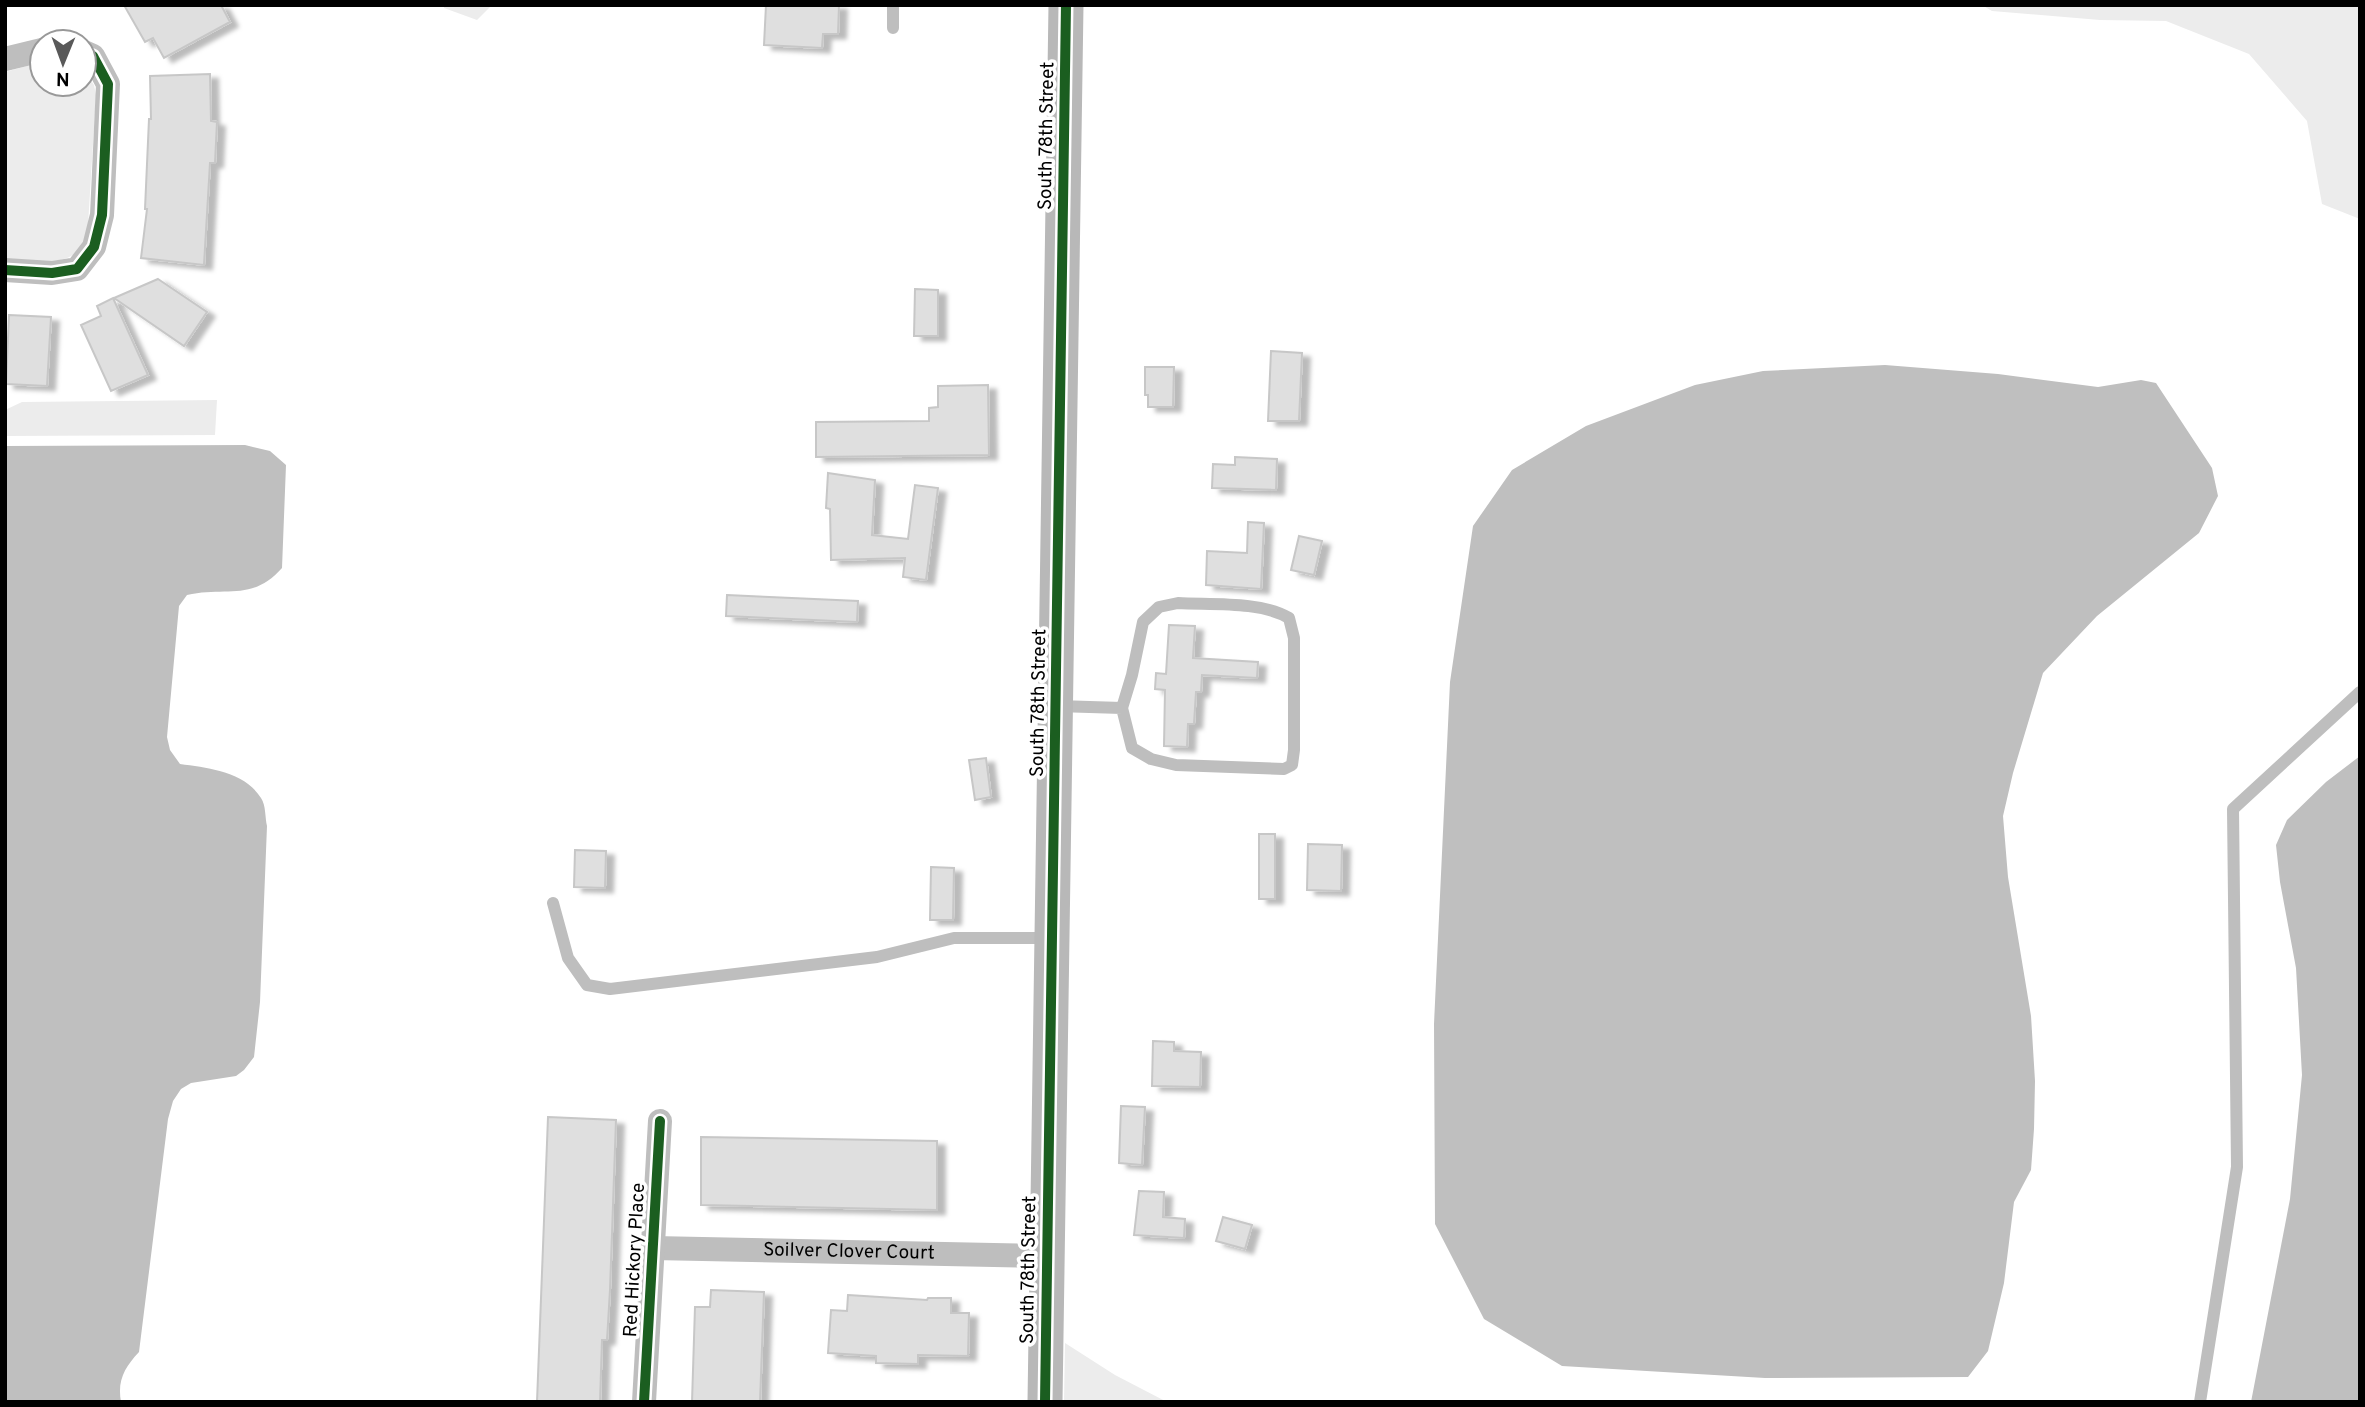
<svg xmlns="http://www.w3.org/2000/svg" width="2365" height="1407" viewBox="0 0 2365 1407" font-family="Overpass,sans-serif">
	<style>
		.green { fill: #ececec }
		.water { fill: #bfbfbf }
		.building { fill: #dfdfdf; stroke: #c7c7c7; stroke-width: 2; filter: url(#shadow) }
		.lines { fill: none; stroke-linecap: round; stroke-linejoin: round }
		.lane { stroke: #bebebe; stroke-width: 12 }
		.street { stroke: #bebebe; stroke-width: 24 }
		.secondary { stroke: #b8b8b8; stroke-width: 35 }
		.cycleway-casing { stroke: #fff; stroke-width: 15 }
		.cycleway { stroke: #1b5e20; stroke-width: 10 }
		.labels { text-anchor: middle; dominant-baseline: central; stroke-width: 7; stroke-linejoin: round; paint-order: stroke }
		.street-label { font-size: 19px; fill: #000; stroke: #fff }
	</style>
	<defs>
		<filter id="shadow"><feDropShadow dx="8" dy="4.5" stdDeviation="2" flood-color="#0004"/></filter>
	</defs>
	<rect width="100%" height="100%" fill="#fff"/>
	<path class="green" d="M 444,5 L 492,5 L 477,20 L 444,8 Z
		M 1982,5 L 2360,5 L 2360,219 L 2322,204 L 2307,121 L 2249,54 L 2166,21 L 2100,20 L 1992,11 Z
		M 42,62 L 42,84 L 84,84 L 84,70 L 94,85 L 96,95 L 88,225 C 87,230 86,237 84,242 C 72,270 29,260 5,259 L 5,72 Z
		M 217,400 L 215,435 L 5,436 L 5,410 L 22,402 Z
		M 1065,1343 L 1115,1375 L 1167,1402 L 1064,1402 Z"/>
	<path class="water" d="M 1885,365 L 1998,374 L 2098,387 L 2141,380 L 2156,383 L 2212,468 L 2218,496 L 2199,533 L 2097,616 L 2043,673 L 2013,773 L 2003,816 L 2008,877 L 2031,1016 L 2035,1081 L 2034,1129 L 2031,1170 L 2014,1202 L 2004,1283 L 1988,1351 L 1968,1377 L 1765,1378 L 1562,1366 L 1484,1319 L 1435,1224 L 1434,1024 L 1450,682 L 1473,526 L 1512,470 L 1586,426 L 1695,385 L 1763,371 Z
		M 245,445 L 270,451 L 286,465 L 282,568 C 252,602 226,586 187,595 L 179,606 L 167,737 L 170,750 L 180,764 C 208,768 244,771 261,798 C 266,805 265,818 267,826 L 260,1002 L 254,1057 L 244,1070 L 236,1076 L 191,1083 L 181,1089 L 173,1101 L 168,1119 L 139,1352 C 125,1367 117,1380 121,1402 L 5,1402 L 5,446 Z
		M 2360,756 L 2360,1402 L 2251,1402 L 2290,1199 L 2302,1075 L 2296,968 L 2280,882 L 2276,845 L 2287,820 L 2326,782 Z"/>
	<path class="building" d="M 124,5 L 221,5 L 230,22 L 164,58 L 153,38 L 145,42 Z
		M 766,5 L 839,5 L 838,34 L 823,34 L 822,48 L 764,45 Z
		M 210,74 L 211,121 L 217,122 L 215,163 L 210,163 L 204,265 L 141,258 L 147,209 L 145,209 L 149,119 L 151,119 L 150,76 Z
		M 158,279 L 207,312 L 184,346 L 114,298 Z
		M 915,289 L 938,290 L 938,336 L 914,336 Z
		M 113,298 L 148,375 L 111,391 L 81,325 L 101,316 L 97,306 Z
		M 9,315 L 51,317 L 47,386 L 6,384 Z
		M 1271,351 L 1302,353 L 1299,421 L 1268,421 Z
		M 1145,367 L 1174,367 L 1173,407 L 1148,407 L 1148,395 L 1145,395 Z
		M 988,385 L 989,455 L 816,457 L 816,422 L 929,421 L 929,408 L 938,407 L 938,386 Z
		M 1235,457 L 1277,459 L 1276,490 L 1212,488 L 1213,464 L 1235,465 Z
		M 828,473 L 875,480 L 872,535 L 908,539 L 915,485 L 938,488 L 926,580 L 903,577 L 905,558 L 831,560 L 830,509 L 826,508 Z
		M 1248,522 L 1264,523 L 1261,589 L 1206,585 L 1207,551 L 1247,553 Z
		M 1299,536 L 1322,541 L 1314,575 L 1291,570 Z
		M 727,595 L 858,601 L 857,622 L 726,616 Z
		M 1169,625 L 1195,626 L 1193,658 L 1258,662 L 1257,678 L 1202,675 L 1201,692 L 1196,692 L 1194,724 L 1188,724 L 1187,747 L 1164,746 L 1165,690 L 1155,689 L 1156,673 L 1166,674 Z
		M 986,758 L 991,797 L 975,800 L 969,760 Z
		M 1259,834 L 1275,834 L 1275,899 L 1259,899 Z
		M 1308,844 L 1342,845 L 1341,891 L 1307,890 Z
		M 575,850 L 606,851 L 605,888 L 574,887 Z
		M 931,867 L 954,868 L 953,920 L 930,920 Z
		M 1153,1041 L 1174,1042 L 1174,1051 L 1201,1052 L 1200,1087 L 1152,1086 Z
		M 1121,1106 L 1145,1107 L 1142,1165 L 1119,1163 Z
		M 548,1117 L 616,1120 L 610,1290 L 607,1340 L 602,1340 L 600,1402 L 537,1402 Z
		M 701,1137 L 937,1141 L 937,1210 L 701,1205 Z
		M 1139,1191 L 1164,1192 L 1163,1217 L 1185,1219 L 1184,1238 L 1134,1235 Z
		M 1223,1217 L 1252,1225 L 1245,1249 L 1216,1241 Z
		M 711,1290 L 764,1292 L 760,1402 L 692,1402 L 695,1307 L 710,1307 Z
		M 848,1295 L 927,1300 L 928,1298 L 951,1298 L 951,1313 L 969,1313 L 968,1356 L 918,1355 L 918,1364 L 876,1363 L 876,1356 L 828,1353 L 831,1310 L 847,1311 Z"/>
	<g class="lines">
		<path class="lane" d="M 893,28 L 893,5
			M 1178,603 C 1210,605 1261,601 1289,618 L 1294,638 L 1294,750 L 1292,765 L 1284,769 L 1176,765 L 1151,759 L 1132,748 L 1122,708 L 1132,675 L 1143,622 L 1159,607 Z
			M 1057,706 L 1122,708
			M 553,903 L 568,958 L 587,985 L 610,989 L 877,957 L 954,938 L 1048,938
			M 2200,1402 L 2237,1167 L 2233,809 L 2360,692"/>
		<g class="street">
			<path d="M 5,59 L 42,50"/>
			<path d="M 5,270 L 52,273 L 77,269 L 94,247 L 102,215 L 108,84 L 93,56 L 84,52"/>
			<path id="s1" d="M 653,1248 L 1046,1256"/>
			<path d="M 644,1402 L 660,1121"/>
		</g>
		<path class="secondary" d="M 1045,1402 L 1066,5"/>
		<defs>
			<path id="cycleway" d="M 5,270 L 52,273 L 77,269 L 94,247 L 102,215 L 108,84 L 93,56 L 84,52
				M 644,1402 L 660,1121
				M 1045,1402 L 1066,5"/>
		</defs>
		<use href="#cycleway" class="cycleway-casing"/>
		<use href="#cycleway" class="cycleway"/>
	</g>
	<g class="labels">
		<g class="street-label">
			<text transform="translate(1047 136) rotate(-89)">South 78th Street</text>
			<text transform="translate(1039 703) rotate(-89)">South 78th Street</text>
			<text stroke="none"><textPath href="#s1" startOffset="196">Soilver Clover Court</textPath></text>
			<text transform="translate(635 1260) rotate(-87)">Red Hickory Place</text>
			<text transform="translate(1029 1270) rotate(-89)">South 78th Street</text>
		</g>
	</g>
	<rect width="2365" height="1407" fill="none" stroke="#000000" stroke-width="14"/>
	<g transform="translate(63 63) rotate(181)"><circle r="33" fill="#ffffff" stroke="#999999" stroke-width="2"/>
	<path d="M0-5L12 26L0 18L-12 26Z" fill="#595959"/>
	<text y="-10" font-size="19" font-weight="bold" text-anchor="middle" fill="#000000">N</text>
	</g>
</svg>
